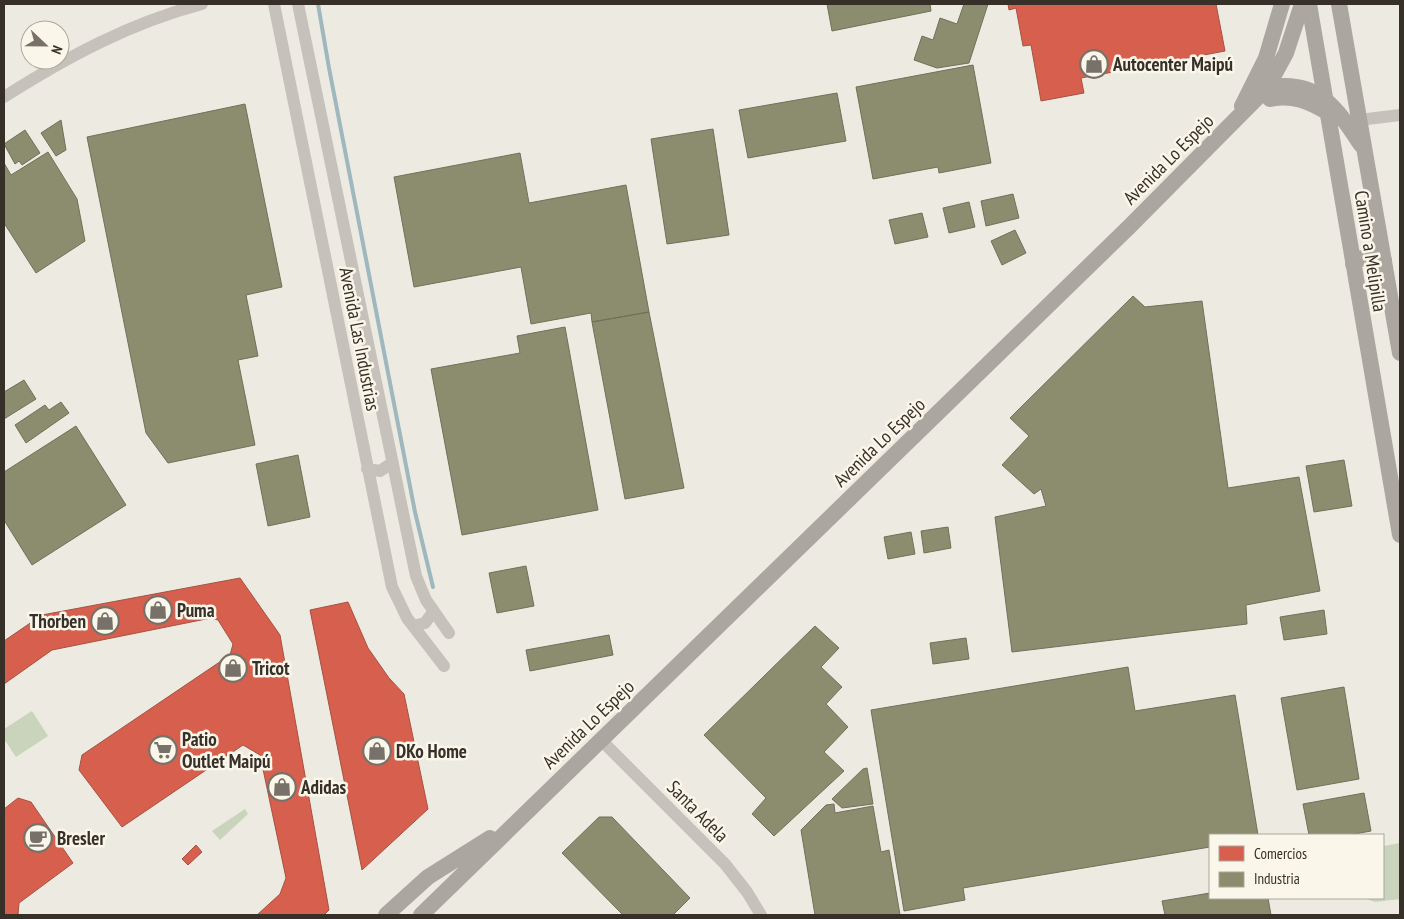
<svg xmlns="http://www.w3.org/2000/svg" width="1404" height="919" viewBox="0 0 1404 919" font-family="'PT Sans Narrow',sans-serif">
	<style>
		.green { fill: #cad3bc }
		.shops { fill: #d6604d; stroke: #a65242 }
		.industry { fill: #8c8c6e; stroke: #727059 }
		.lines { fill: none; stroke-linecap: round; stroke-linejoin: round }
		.stream { stroke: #9eb8be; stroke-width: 4 }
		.minor { stroke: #c6c2bb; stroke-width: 12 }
		.major { stroke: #aba7a0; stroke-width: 16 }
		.labels { text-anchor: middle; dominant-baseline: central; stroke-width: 5; stroke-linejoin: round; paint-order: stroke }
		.poi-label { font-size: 19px; font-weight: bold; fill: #373029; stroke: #faf6e9; text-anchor: start }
		.street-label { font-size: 19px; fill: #373029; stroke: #faf6e9 }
	</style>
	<rect width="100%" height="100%" fill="#edeae2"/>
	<path class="green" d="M 32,711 L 48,736 L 16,757 L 4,739 L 4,729 Z
		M 245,809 L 248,814 L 220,840 L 212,831 Z
		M 1400,843 L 1400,899 L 1375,902 L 1367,899 L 1383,898 L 1383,846 Z"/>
	<path class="shops" d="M 1008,4 L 1216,4 L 1225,51 L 1081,78 L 1084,93 L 1041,101 L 1031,45 L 1023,46 L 1016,8 L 1009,10 Z
		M 240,578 L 280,635 L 329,910 L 324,915 L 257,915 L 280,894 L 286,878 L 260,755 L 243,745 L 122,827 L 79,770 L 82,755 L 230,655 L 233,644 L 218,620 L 211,618 L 52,650 L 4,684 L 4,641 L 42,615 Z
		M 348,602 L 368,648 L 389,678 L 404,694 L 428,809 L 362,870 L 310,610 Z
		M 18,798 L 31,802 L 73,863 L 19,903 L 18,915 L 4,915 L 4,809 Z
		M 196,845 L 202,852 L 188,865 L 182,859 Z"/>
	<path class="industry" d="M 827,4 L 930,4 L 931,11 L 832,31 Z
		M 964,4 L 988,4 L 969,63 L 937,68 L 914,60 L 922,36 L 933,40 L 940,18 L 957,24 Z
		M 973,65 L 991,163 L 939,173 L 938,167 L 873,179 L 856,87 Z
		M 837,93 L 846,141 L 748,158 L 739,110 Z
		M 245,104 L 282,287 L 246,295 L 258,356 L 238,360 L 255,445 L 168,463 L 146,433 L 87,137 Z
		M 61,120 L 66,150 L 56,156 L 41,133 Z
		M 713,129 L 729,235 L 667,244 L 651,139 Z
		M 25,130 L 40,153 L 22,165 L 19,161 L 15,164 L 4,144 Z
		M 48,152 L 77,199 L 85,241 L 36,273 L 4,223 L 4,163 L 11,175 Z
		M 520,153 L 529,203 L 626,185 L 649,312 L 592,322 L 591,313 L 531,324 L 521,267 L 414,287 L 394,177 Z
		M 1013,194 L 1019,218 L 986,226 L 981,201 Z
		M 969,202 L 975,227 L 949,233 L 943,208 Z
		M 922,213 L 928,237 L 895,244 L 889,220 Z
		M 1015,230 L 1026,253 L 1002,265 L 991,241 Z
		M 1133,296 L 1145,307 L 1202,301 L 1228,488 L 1299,477 L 1320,591 L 1246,605 L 1247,624 L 1012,652 L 995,517 L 1046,506 L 1041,489 L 1034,494 L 1002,465 L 1029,436 L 1010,418 Z
		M 649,312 L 684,488 L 625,499 L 592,322 Z
		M 565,327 L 598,510 L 462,535 L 431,369 L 520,353 L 517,336 Z
		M 24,380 L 36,399 L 4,419 L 4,392 Z
		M 61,402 L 69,413 L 26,443 L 15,425 L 45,405 L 49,410 Z
		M 76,426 L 126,505 L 32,565 L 4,520 L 4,472 Z
		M 298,455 L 310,517 L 268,526 L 256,464 Z
		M 1344,460 L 1352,506 L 1314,512 L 1306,466 Z
		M 948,527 L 951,548 L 924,553 L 921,531 Z
		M 911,532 L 915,554 L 888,559 L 884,537 Z
		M 526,566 L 534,606 L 497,613 L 489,573 Z
		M 1324,610 L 1327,634 L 1284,640 L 1280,617 Z
		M 815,626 L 839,648 L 821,667 L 842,687 L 826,704 L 848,727 L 824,752 L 844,771 L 774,836 L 752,814 L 766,798 L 704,735 Z
		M 609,635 L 613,655 L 530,671 L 526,650 Z
		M 966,638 L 969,659 L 933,664 L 930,643 Z
		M 1128,667 L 1135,711 L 1235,695 L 1258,835 L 1210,835 L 1210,847 L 963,888 L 965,900 L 904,911 L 871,710 Z
		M 1344,687 L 1359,779 L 1297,790 L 1281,698 Z
		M 867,768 L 873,804 L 842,808 L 832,799 L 863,769 Z
		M 1364,793 L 1371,831 L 1349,835 L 1309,835 L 1303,804 Z
		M 834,804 L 835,813 L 873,806 L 881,852 L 889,850 L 900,915 L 815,915 L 801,830 L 826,805 Z
		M 599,817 L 612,817 L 690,898 L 673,915 L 623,915 L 562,853 Z
		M 1210,893 L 1210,898 L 1268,898 L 1271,915 L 1165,915 L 1162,901 Z"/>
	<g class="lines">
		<path class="stream" d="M 318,4 L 329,68 L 415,512 L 433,587"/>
		<path class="minor" d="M 274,4 L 392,587 L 407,618 L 444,666
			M 298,4 L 416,576 L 426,600 L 449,633
			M 4,97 C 67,57 130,23 202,4
			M 1359,120 L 1400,115
			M 367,469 L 380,471 L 392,463
			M 413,626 L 425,623 L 433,612
			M 601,740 L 725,864 L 747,892 L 761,915"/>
		<path class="major" d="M 1309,4 L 1400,535
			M 1339,4 L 1400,353
			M 1267,88 C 1317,78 1337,108 1361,145
			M 1270,99 C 1292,94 1308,101 1327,112
			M 1242,106 L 1266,58 L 1282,4
			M 1353,264 C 1362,256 1373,254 1384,260
			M 386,915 L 428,877 L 490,838
			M 421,915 L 1129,227 L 1267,88 L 1286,53 L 1302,4"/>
	</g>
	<defs>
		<symbol id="shop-ring" viewBox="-11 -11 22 22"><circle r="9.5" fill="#faf6e9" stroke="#77716a" stroke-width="1.5"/><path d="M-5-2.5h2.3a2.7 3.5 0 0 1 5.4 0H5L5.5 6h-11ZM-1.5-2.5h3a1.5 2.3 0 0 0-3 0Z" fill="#77716a"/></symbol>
		<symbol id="supermarket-ring" viewBox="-11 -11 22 22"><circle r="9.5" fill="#faf6e9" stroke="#77716a" stroke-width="1.5"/><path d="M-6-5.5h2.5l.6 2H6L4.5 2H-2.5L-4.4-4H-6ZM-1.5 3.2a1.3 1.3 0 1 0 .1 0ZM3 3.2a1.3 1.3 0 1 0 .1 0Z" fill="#77716a"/></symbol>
		<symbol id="cafe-ring" viewBox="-11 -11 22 22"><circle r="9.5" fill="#faf6e9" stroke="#77716a" stroke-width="1.5"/><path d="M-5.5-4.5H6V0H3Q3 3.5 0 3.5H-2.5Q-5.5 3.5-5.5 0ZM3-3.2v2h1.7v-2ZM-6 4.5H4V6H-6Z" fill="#77716a"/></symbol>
	</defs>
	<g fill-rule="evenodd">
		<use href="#shop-ring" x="1078" y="48" width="32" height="32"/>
		<use href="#shop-ring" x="142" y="594" width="32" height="32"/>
		<use href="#shop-ring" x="89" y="605" width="32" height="32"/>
		<use href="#shop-ring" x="217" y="652" width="32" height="32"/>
		<use href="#supermarket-ring" x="147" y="734" width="32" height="32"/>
		<use href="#shop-ring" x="361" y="735" width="32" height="32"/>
		<use href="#shop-ring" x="266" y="771" width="32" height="32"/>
		<use href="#cafe-ring" x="22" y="822" width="32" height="32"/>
	</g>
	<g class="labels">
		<g class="poi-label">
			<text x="1113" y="64">Autocenter Maipú</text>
			<text x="177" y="610">Puma</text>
			<text x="86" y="621" text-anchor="end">Thorben</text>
			<text x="252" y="668">Tricot</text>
			<text x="182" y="739">Patio<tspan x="182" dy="22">Outlet Maipú</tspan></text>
			<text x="396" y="751">DKo Home</text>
			<text x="301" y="787">Adidas</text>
			<text x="57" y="838">Bresler</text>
		</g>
		<g class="street-label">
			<text transform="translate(1168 159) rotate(-45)">Avenida Lo Espejo</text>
			<text transform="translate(1371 251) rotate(81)">Camino a Melipilla</text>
			<text transform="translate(360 339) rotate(79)">Avenida Las Industrias</text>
			<text transform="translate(879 442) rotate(-44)">Avenida Lo Espejo</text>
			<text transform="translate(588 724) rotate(-44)">Avenida Lo Espejo</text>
			<text transform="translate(698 811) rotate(45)">Santa Adela</text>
		</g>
	</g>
	<rect width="1404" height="919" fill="none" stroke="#373029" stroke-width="10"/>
	<rect x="1209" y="834" width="175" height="65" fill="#faf6e9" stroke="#aca79c"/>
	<rect x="1219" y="846" width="25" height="15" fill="#d6604d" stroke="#aca79c"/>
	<text x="1254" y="859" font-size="15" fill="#373029">Comercios</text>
	<rect x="1219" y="872" width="25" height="15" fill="#8c8c6e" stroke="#aca79c"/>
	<text x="1254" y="884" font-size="15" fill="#373029">Industria</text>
	<g transform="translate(45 45) rotate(112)"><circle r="24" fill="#faf6e9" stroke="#aca79c"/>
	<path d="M0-4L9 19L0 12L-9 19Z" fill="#77716a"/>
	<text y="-8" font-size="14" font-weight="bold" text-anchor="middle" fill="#373029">N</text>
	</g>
</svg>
